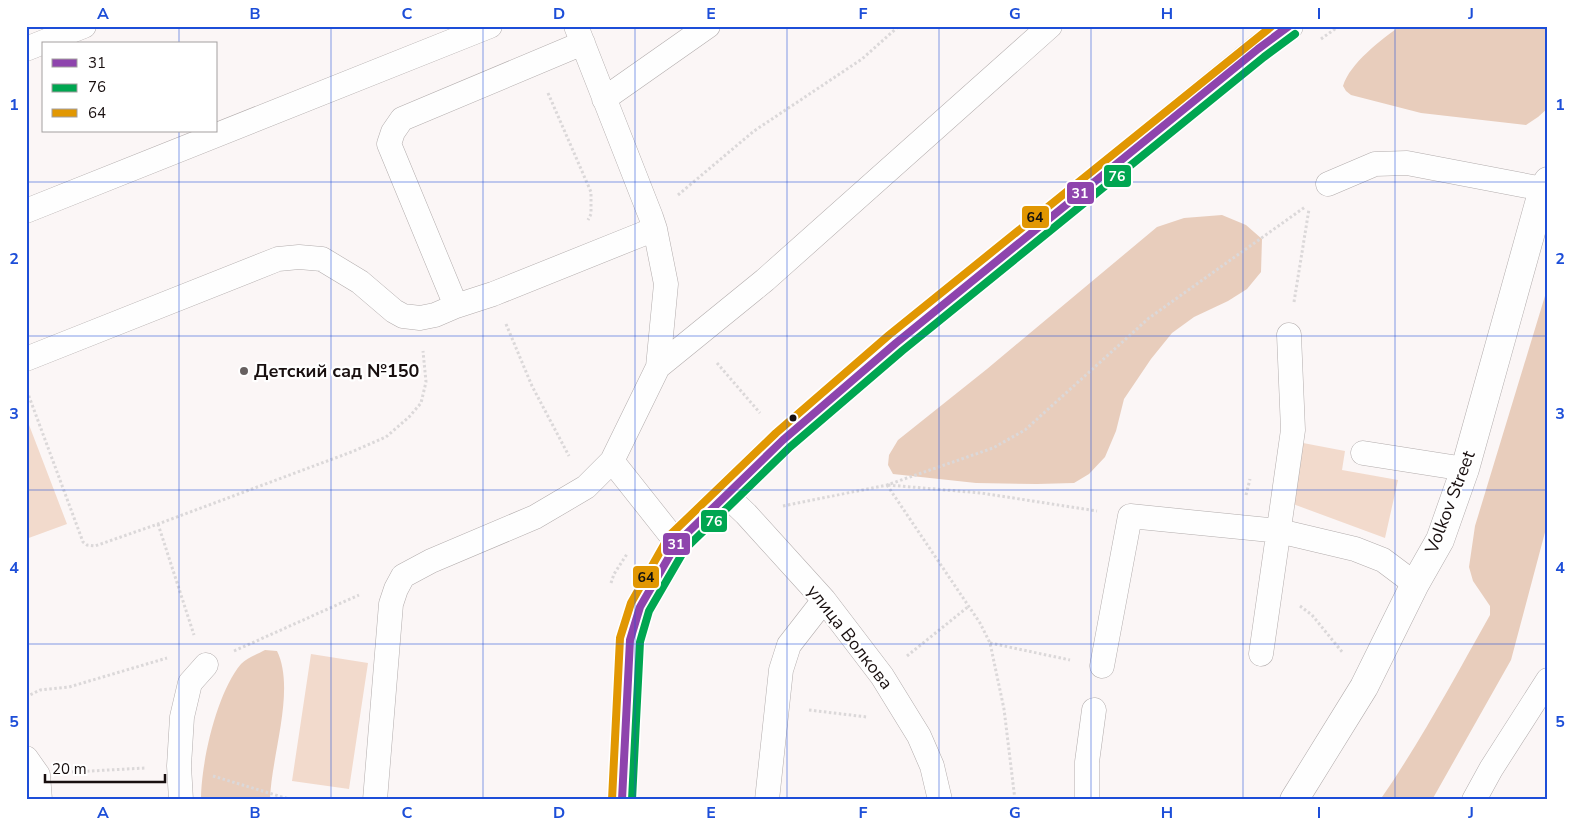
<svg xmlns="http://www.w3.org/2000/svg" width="1574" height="826" viewBox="0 0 1574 826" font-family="'Nunito Sans',sans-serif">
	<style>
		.green { fill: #f2dacc }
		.forest { fill: #e8cdbc }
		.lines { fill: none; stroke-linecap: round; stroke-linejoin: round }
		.lane-casing { stroke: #b2acac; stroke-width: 25 }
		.street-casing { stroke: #b2acac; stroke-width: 29 }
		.secondary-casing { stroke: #b2acac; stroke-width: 29 }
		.path { stroke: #dbd8d9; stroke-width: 3; stroke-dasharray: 2.5 2.5; stroke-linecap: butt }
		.lane { stroke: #fefefe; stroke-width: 24 }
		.street { stroke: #fefefe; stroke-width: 28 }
		.secondary { stroke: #fefefe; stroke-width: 28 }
		.bus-1-casing { stroke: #fff; stroke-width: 11 }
		.bus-2-casing { stroke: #fff; stroke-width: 11 }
		.bus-3-casing { stroke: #fff; stroke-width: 11 }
		.bus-1 { stroke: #8e44ad; stroke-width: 8 }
		.bus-2 { stroke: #00a651; stroke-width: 8 }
		.bus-3 { stroke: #e19702; stroke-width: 8 }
		.grid { fill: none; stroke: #1d4ed8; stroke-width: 1; stroke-opacity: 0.55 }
		.poi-dot { fill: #676060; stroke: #fff; stroke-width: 2 }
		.bus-dot { fill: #180f0f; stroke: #fff; stroke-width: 2 }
		.labels { text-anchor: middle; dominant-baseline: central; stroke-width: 4.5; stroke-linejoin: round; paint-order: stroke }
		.poi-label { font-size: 18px; font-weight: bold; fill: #180f0f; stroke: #fff; text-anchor: start }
		.street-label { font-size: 18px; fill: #180f0f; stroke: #fff }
		.line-badge { stroke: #fff; stroke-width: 2 }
		.badge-label { font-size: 14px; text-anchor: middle; font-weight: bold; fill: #fff }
		.pale-badge-label { font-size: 14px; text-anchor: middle; font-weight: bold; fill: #111 }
		.neatline { fill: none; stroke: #1d4ed8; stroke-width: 2 }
		.grid-label { font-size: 16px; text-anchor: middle; font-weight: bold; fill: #1d4ed8 }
	</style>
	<rect width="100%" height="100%" fill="#fbf6f6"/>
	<path class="green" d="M 26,417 L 67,524 L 26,539 Z
		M 1303,443 L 1345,451 L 1342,470 L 1398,480 L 1385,538 L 1293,504 Z
		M 311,654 L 368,663 L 349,789 L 292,781 Z"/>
	<path class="forest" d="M 1400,26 L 1548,26 L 1548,108 L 1538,117 L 1526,125 L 1421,113 L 1351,95 L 1346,91 L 1343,86 C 1350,63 1381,40 1400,26 Z
		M 1222,215 L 1246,225 L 1262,239 L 1261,272 L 1247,289 L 1228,301 L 1194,317 L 1172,333 L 1151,359 L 1124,399 L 1116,431 L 1105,457 L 1089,474 L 1074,483 L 1037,484 L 976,483 L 893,474 L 888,465 L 889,455 L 898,440 L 987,369 L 1157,227 L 1184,218 Z
		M 1548,286 L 1548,521 L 1511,660 L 1432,800 L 1380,800 C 1421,741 1455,677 1490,615 L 1490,606 L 1473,581 L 1469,567 L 1475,526 Z
		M 265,650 L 277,651 C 296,690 271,756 270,800 L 201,800 C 201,762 217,692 241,664 C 247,658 258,654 265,650 Z"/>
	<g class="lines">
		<defs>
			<path id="lane" d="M 576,26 L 651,217 L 655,229 L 666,284 L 658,367 L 612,461 L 677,543
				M 26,49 L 84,26
				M 604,99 L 708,26
				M 1328,184 L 1375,164 L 1407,163 L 1543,189
				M 26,211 L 490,26
				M 456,306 L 389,144 L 393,132 L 402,119 L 583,43
				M 26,359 L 278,259 L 299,257 L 322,259 L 360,282 L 394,311 L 403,316 L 420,318 L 435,315 L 456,306 L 493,294 L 655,229
				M 658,367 L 765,280 L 1050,26
				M 1363,453 L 1465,469
				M 727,496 L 746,514 L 824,600 L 882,676 L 919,736 L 932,766 L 940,800
				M 1261,654 L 1293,430 L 1289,335
				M 1102,666 L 1130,516 L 1279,531 L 1355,549 L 1383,560 L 1415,584
				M 26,758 L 38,775 L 40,800
				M 181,800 L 179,766 L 182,717 L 190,683 L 206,665
				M 375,800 L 391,604 L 396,589 L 403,576 L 431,561 L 535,517 L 586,487 L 612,461
				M 767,800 L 781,670 L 789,645 L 824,600
				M 1087,800 L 1087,762 L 1094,710
				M 1474,800 L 1491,769 L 1548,680"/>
			<path id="street" d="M 1294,800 L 1364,687 L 1415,584 L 1440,540 L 1465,469 L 1543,189 L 1548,181"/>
			<path id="secondary" d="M 622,800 L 630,640 L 640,607 L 677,543 L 783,440 L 896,343 L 1258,49 L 1289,26"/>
		</defs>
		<use href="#lane" class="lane-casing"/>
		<use href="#street" class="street-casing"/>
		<use href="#secondary" class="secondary-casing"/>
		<path class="path" d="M 1321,39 L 1339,26
			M 548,93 L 591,192 L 591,214 L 588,220
			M 678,195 L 754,131 L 862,59 L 899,26
			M 1294,302 L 1309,209
			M 506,324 L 532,386 L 569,456
			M 717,363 L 760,413
			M 27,391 L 83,542 L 87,545 L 95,546 L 158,524 L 354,451 L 386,437 L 409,417 L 421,403 L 426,382 L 423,351
			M 887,485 L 980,623 L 990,643 L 1004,709 L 1015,800
			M 888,485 L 981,493 L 1097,511
			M 1246,495 L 1250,479
			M 783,506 L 887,485 L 993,448 L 1025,430 L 1149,318 L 1305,207
			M 158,524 L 194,635
			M 611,583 L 614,574 L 627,554
			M 1300,606 L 1312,615 L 1343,653
			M 990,643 L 1070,660
			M 234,651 L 359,595
			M 907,656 L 969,606
			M 26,697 L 40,690 L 69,687 L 167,658
			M 809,710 L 867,717
			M 72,772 L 145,768
			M 213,776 L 292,800"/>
		<use href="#lane" class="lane"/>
		<use href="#street" class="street"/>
		<use href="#secondary" class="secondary"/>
		<defs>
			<path id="bus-1" d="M 622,800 L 630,640 L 640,607 L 677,543 L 783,440 L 896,343 L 1258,49 L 1289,26"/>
			<path id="bus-2" d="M 632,800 L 640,642 L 649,611 L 685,549 L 790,447 L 902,351 L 1264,57 L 1295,34"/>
			<path id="bus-3" d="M 612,800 L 620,638 L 631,603 L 669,536 L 776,433 L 889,335 L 1272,26"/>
		</defs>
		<use href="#bus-1" class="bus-1-casing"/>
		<use href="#bus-2" class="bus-2-casing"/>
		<use href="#bus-3" class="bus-3-casing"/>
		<use href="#bus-1" class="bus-1"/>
		<use href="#bus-2" class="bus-2"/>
		<use href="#bus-3" class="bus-3"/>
	</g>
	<path class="grid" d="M 179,26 L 179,44M 331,26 L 331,800M 483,26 L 483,800M 635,26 L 635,800M 787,26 L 787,800M 939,26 L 939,800M 1091,26 L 1091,800M 1243,26 L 1243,800M 1395,26 L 1395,800M 179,131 L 179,800M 26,182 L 1548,182M 26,336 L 1548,336M 26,490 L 1548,490M 26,644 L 1548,644"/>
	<circle class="poi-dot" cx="244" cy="371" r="5"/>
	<circle class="bus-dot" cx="793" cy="418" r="4.5"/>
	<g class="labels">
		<g class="poi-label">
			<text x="254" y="371">Детский сад №150</text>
		</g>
		<g class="street-label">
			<text transform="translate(1450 502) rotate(-69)">Volkov Street</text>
			<text transform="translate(850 637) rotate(52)">улица Волкова</text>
		</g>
	</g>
	<g class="line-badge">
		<rect x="1103" y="164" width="29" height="24" rx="5" fill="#00a651"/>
		<rect x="1066" y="181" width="29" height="24" rx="5" fill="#8e44ad"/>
		<rect x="1021" y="205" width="29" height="24" rx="5" fill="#e19702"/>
		<rect x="700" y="509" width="28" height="24" rx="5" fill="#00a651"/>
		<rect x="662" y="532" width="29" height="24" rx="5" fill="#8e44ad"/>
		<rect x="632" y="565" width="28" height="24" rx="5" fill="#e19702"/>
	</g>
	<g class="badge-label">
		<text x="1117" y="181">76</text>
		<text x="1080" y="198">31</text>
		<text x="714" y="526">76</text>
		<text x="676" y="549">31</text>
	</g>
	<g class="pale-badge-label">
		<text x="1035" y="222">64</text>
		<text x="646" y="582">64</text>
	</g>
	<rect width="1574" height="826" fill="none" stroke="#ffffff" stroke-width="55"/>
	<rect x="42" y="42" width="175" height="90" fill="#ffffff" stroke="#a39f9f"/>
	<rect x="52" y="59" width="25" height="8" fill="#8e44ad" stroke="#a39f9f"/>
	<text x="88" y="68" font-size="15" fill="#180f0f">31</text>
	<rect x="52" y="84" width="25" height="8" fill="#00a651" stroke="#a39f9f"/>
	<text x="88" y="92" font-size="15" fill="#180f0f">76</text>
	<rect x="52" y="109" width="25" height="8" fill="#e19702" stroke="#a39f9f"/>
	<text x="88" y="118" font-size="15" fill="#180f0f">64</text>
	<path d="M45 774v8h120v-8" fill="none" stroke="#180f0f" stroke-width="2.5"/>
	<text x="52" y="774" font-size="15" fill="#180f0f" stroke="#ffffff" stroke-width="4" paint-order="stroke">20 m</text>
	<rect x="28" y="28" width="1518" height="770" class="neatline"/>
	<g class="grid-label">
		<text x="103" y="19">A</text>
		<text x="255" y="19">B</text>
		<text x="407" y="19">C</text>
		<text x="559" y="19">D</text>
		<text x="711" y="19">E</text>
		<text x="863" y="19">F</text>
		<text x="1015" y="19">G</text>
		<text x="1167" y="19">H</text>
		<text x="1319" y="19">I</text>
		<text x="1471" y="19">J</text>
		<text x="14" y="110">1</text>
		<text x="1560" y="110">1</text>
		<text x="14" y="264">2</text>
		<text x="1560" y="264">2</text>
		<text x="14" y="419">3</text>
		<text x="1560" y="419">3</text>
		<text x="14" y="573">4</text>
		<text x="1560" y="573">4</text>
		<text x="14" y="727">5</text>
		<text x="1560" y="727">5</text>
		<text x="103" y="818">A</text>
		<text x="255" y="818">B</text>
		<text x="407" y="818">C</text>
		<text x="559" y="818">D</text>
		<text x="711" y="818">E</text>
		<text x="863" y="818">F</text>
		<text x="1015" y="818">G</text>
		<text x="1167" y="818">H</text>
		<text x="1319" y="818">I</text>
		<text x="1471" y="818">J</text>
	</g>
</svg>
